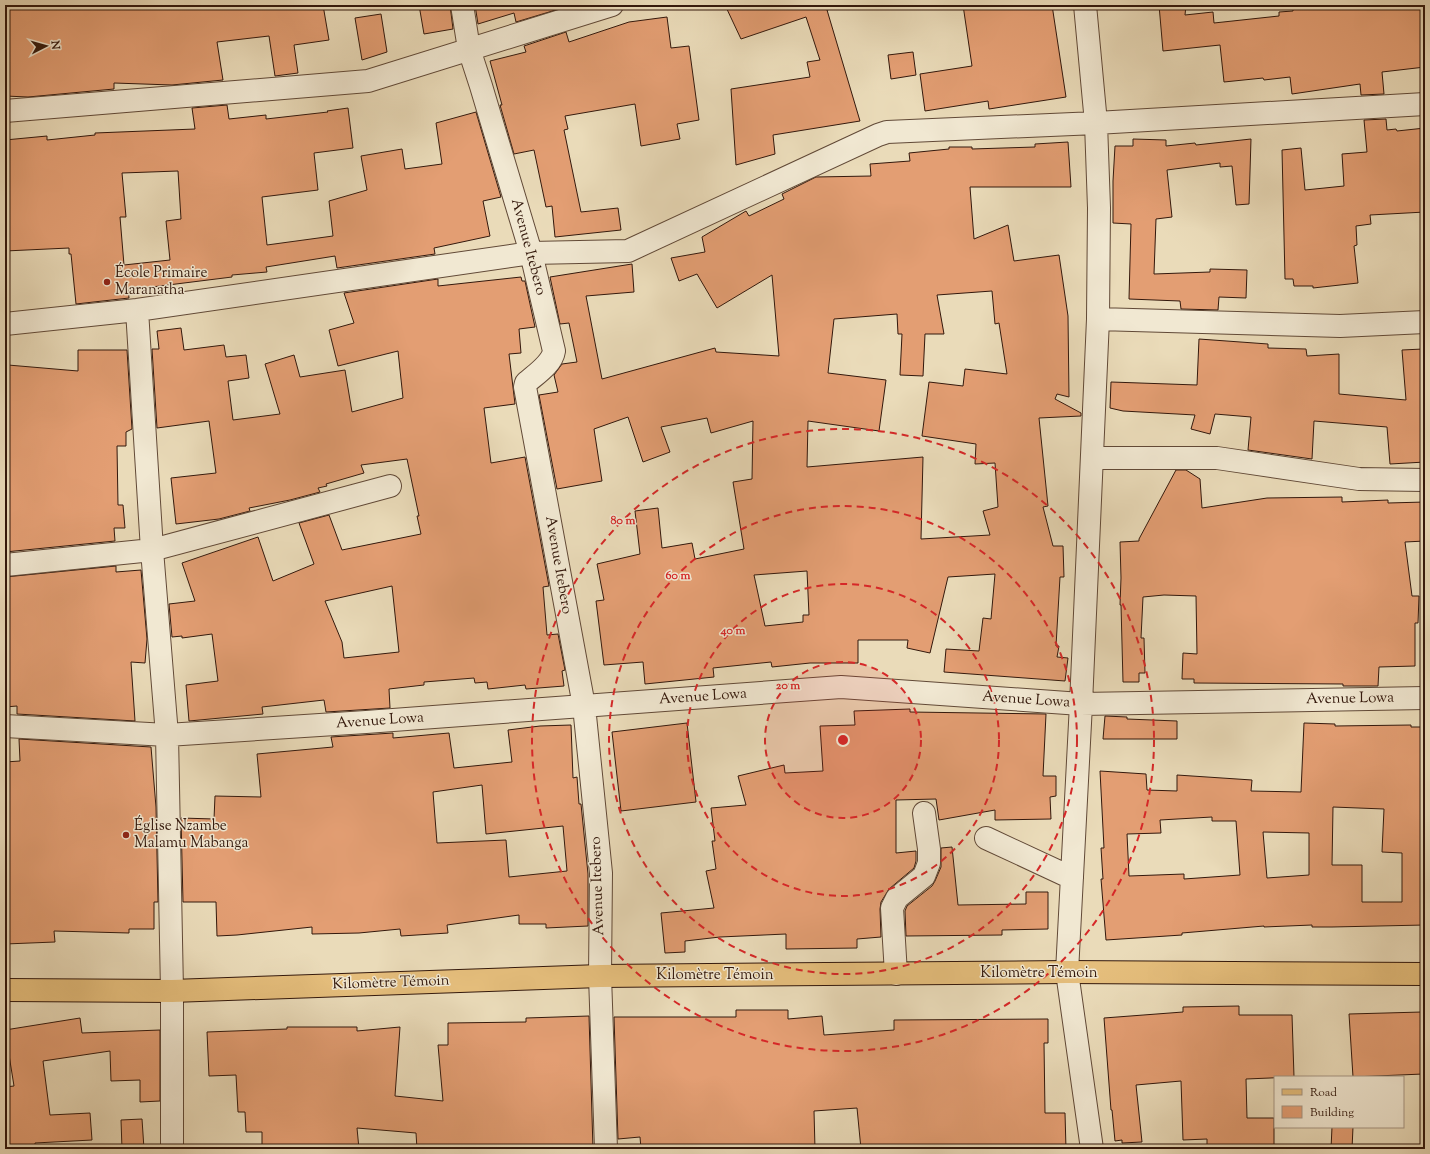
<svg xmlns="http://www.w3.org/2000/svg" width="1430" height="1154" viewBox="0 0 1430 1154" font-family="'Sorts Mill Goudy',serif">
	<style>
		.building { fill: #e39e73; stroke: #33180c; fill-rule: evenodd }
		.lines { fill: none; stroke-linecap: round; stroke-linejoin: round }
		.minor-casing { stroke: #614937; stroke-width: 24 }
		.major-casing { stroke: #33180c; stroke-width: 24 }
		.minor { stroke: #f1e8d2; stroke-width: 22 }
		.major { stroke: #e5be7c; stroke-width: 22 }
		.ring { fill: none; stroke: #d62828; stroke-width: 2; stroke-dasharray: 7 5 }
		.poi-dot { fill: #8f2418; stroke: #f1e8d2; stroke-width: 1.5 }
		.labels { text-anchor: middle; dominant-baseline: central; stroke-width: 3; stroke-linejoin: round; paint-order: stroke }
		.street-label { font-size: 15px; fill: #33180c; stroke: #f1e8d2 }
		.poi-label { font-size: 15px; fill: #33180c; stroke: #f1e8d2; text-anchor: start }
		.centre { fill: #d62828; stroke: #f1e8d2; stroke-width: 2 }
		.ring-label { font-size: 12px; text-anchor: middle; font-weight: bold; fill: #d62828; stroke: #f1e8d2; stroke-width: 3; stroke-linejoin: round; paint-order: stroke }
	</style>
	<rect width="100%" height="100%" fill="#eadbb9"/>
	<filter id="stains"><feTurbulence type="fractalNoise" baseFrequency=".005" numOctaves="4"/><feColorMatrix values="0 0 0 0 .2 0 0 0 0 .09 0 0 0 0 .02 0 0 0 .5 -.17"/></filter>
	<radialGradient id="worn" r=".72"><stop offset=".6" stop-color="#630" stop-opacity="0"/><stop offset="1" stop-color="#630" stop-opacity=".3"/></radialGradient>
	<path class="building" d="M 5,5 L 126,5 L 127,9 L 151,5 L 323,5 L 329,40 L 294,45 L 298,73 L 275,76 L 269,36 L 217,42 L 223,80 L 172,85 L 114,83 L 114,89 L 28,97 L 5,96 Z
		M 419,5 L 450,5 L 453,29 L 424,34 Z
		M 475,5 L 558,5 L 559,9 L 516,22 L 514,13 L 478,24 Z
		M 725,5 L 831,5 L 831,9 L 827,10 L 860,121 L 773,135 L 775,154 L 736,165 L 731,89 L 810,77 L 807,62 L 820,60 L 806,17 L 741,39 Z
		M 963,5 L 1052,5 L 1066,97 L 989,109 L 988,101 L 925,111 L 920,74 L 972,66 Z
		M 1159,5 L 1186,5 L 1185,15 L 1213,12 L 1214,23 L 1279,16 L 1279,12 L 1293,11 L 1293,5 L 1387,5 L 1387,9 L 1425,5 L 1425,67 L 1382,72 L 1384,94 L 1361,95 L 1360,84 L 1292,94 L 1290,77 L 1264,80 L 1263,78 L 1224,82 L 1220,45 L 1163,51 Z
		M 381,14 L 387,52 L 362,60 L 355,18 Z
		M 667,17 L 671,48 L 689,46 L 699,120 L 677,124 L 680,139 L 641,146 L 635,104 L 565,116 L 568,129 L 564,130 L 581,212 L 618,208 L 621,230 L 555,237 L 552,206 L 546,207 L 534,150 L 514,154 L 500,105 L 502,105 L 490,61 L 526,52 L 524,46 L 566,32 L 569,42 L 629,22 Z
		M 913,52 L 916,75 L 891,79 L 888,55 Z
		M 227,105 L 229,119 L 266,115 L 266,119 L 328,112 L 327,111 L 348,108 L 353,148 L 314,153 L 318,190 L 262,197 L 267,245 L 333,236 L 329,201 L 367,190 L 361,156 L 402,149 L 405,169 L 442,164 L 436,123 L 476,112 L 501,197 L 483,201 L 490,236 L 434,248 L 435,254 L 337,268 L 335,256 L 266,267 L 267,272 L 232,275 L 232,277 L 128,290 L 129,298 L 76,304 L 71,254 L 69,254 L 69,248 L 5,251 L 5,140 L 47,136 L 47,140 L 95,135 L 95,133 L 195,129 L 192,108 ZM 178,171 L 181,219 L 166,221 L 170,260 L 124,265 L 120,217 L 126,217 L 122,173 Z
		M 1386,119 L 1387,130 L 1396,129 L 1397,131 L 1425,128 L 1425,212 L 1370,215 L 1371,224 L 1356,226 L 1357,245 L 1354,246 L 1358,283 L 1313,288 L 1313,286 L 1294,286 L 1293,279 L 1285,279 L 1282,150 L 1301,148 L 1305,190 L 1344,186 L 1342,154 L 1367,152 L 1364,120 Z
		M 1133,139 L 1166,140 L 1166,146 L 1195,143 L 1196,145 L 1251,139 L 1249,204 L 1236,205 L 1232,166 L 1220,167 L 1220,163 L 1167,170 L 1172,217 L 1156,219 L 1154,274 L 1210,272 L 1210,269 L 1247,270 L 1246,298 L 1219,297 L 1218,310 L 1181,309 L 1180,301 L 1129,299 L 1131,224 L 1113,223 L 1113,181 L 1115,146 L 1133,146 Z
		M 1068,142 L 1071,187 L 970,187 L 974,239 L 1008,225 L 1014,261 L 1059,255 L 1068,316 L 1069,397 L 1057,394 L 1055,399 L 1081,413 L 1081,416 L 1039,418 L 1048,506 L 1043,507 L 1053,546 L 1063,546 L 1064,577 L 1060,577 L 1056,646 L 1059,646 L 1057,657 L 1068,658 L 1065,681 L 944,672 L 946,649 L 979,651 L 983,618 L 991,619 L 995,574 L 948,577 L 930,653 L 907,648 L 908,640 L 858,640 L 858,663 L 810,663 L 772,667 L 771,662 L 713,668 L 714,677 L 645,684 L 643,662 L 604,665 L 596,601 L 604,600 L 597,564 L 640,554 L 635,511 L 658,508 L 662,548 L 692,543 L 695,559 L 744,549 L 733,482 L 752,479 L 753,421 L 711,433 L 707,418 L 661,427 L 670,452 L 643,462 L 628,417 L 594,429 L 602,481 L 557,489 L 539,395 L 558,392 L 554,375 L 562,364 L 577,362 L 569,323 L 560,324 L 550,277 L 632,264 L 634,292 L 586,296 L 602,379 L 715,348 L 716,352 L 779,356 L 772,275 L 717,308 L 697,274 L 679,281 L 671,258 L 705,252 L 702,237 L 746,211 L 749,216 L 784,199 L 782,194 L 816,177 L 871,176 L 870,164 L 910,161 L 909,153 L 949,149 L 949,147 L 972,147 L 972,149 L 1035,147 L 1035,144 ZM 992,291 L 995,324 L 999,323 L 1007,374 L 965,369 L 963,386 L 929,382 L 922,436 L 976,444 L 975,464 L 995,463 L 998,507 L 983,511 L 990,535 L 921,539 L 923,457 L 807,467 L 808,421 L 879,431 L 886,380 L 828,373 L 834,319 L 897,314 L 898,334 L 902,334 L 900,375 L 923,376 L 925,334 L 944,334 L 937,295 ZM 807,571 L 809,615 L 803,615 L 803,622 L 765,626 L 754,575 Z
		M 521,277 L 522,281 L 525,281 L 535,327 L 519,329 L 521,353 L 509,354 L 515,404 L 484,408 L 491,463 L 525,457 L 549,586 L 543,587 L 547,635 L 558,634 L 565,670 L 562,671 L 564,686 L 526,689 L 525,685 L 488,689 L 487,682 L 475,683 L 474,678 L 424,682 L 424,685 L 389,689 L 390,708 L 326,712 L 324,700 L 262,707 L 263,714 L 189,721 L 186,685 L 218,681 L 212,634 L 182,638 L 182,636 L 172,637 L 169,604 L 195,601 L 182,563 L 258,537 L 273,581 L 314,564 L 299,523 L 329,515 L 342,550 L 421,534 L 417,516 L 419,516 L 407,459 L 361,465 L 364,473 L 326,484 L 327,486 L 318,488 L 320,492 L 290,500 L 249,508 L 250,511 L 219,519 L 176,524 L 171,478 L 216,473 L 209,421 L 157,428 L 152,349 L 159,349 L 157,331 L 181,328 L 184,350 L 224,345 L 226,357 L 246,355 L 249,378 L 228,381 L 233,420 L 280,414 L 265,364 L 294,355 L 300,377 L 345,370 L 352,412 L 403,398 L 398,351 L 338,366 L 329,330 L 354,323 L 344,293 L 438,279 L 438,286 ZM 392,586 L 399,652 L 344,658 L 342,642 L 325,601 Z
		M 1199,339 L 1268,344 L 1268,348 L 1306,349 L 1307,356 L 1339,354 L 1339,394 L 1406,400 L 1402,350 L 1423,349 L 1425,377 L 1425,462 L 1390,464 L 1387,427 L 1314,421 L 1312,459 L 1248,450 L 1251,417 L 1215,414 L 1210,434 L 1191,429 L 1195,415 L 1123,411 L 1110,408 L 1111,382 L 1197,385 Z
		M 78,350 L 127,350 L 132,429 L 126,432 L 126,446 L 117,446 L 118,505 L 123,505 L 125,528 L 114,528 L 115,541 L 5,552 L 5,385 L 6,385 L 8,365 L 78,371 Z
		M 1176,470 L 1186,470 L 1200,479 L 1202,508 L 1267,498 L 1342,497 L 1342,502 L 1388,500 L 1388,503 L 1425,502 L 1425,541 L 1405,542 L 1412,596 L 1419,596 L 1418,623 L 1415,623 L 1415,666 L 1379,667 L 1378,686 L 1343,686 L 1343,684 L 1194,683 L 1194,679 L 1182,679 L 1183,653 L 1197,654 L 1196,596 L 1164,595 L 1143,597 L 1141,638 L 1144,638 L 1145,673 L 1139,673 L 1139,682 L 1123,682 L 1121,605 L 1120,605 L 1121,578 L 1120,542 L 1139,541 L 1139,539 Z
		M 116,566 L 116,572 L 141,570 L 147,639 L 145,663 L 131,662 L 135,721 L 17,714 L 17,706 L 5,707 L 5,577 Z
		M 910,709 L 910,712 L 1046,714 L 1043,776 L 1056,776 L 1056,796 L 1050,797 L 1051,819 L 995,820 L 995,810 L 939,820 L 936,799 L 896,800 L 896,853 L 916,851 L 916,861 L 914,868 L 889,889 L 881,902 L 880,909 L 881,937 L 857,939 L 857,948 L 786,949 L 786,934 L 720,937 L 685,941 L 685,952 L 665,953 L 661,913 L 714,908 L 706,871 L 716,869 L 712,841 L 715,841 L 711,808 L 746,805 L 738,776 L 784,765 L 785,773 L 823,771 L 820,726 L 855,725 L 854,711 Z
		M 1105,716 L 1127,717 L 1127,719 L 1177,721 L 1177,739 L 1103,739 Z
		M 687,723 L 696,802 L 621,811 L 612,732 Z
		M 1304,723 L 1335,724 L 1335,726 L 1411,725 L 1411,727 L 1425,727 L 1425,925 L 1332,927 L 1312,927 L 1312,925 L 1264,927 L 1264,926 L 1182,933 L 1182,935 L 1106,940 L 1101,879 L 1103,879 L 1101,848 L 1104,848 L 1100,771 L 1146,774 L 1147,790 L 1177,791 L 1177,775 L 1252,780 L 1251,791 L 1301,792 ZM 1333,807 L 1384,809 L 1382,852 L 1402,853 L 1402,902 L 1362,902 L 1362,865 L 1332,865 ZM 1212,817 L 1212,821 L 1236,821 L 1240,875 L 1184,879 L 1184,874 L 1129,876 L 1127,834 L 1161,833 L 1160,820 ZM 1263,832 L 1309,833 L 1309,875 L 1267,878 Z
		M 571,725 L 573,778 L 577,777 L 579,804 L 581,804 L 588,874 L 588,926 L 546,928 L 546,924 L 519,924 L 519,915 L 447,925 L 448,933 L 401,936 L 400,929 L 359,933 L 312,934 L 312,927 L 237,935 L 217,936 L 216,902 L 183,902 L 181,818 L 214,819 L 215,796 L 261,797 L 257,754 L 333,747 L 331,737 L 393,733 L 393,738 L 449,733 L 454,768 L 512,762 L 508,730 L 540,726 ZM 482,785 L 486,834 L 563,826 L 567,871 L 509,877 L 506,840 L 437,843 L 433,792 Z
		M 19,739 L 151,747 L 156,807 L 158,902 L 154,902 L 154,929 L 129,929 L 129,933 L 54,931 L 55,942 L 5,944 L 5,762 L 20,761 Z
		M 952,847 L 958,905 L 1026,904 L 1026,892 L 1048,892 L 1048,929 L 1002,930 L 1002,935 L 906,936 L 905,911 L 907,906 L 932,886 L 935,881 L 941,867 L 941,848 Z
		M 1239,1006 L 1239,1015 L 1292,1015 L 1294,1077 L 1246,1079 L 1247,1118 L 1274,1118 L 1274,1149 L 1252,1149 L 1252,1145 L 1207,1145 L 1207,1139 L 1183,1140 L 1181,1081 L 1136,1085 L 1142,1142 L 1122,1143 L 1122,1140 L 1115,1141 L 1112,1110 L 1111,1110 L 1104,1018 L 1183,1012 L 1183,1007 Z
		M 736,1010 L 788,1010 L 788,1019 L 822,1016 L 824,1035 L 894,1030 L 894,1020 L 1048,1019 L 1048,1043 L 1044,1043 L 1045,1113 L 1065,1113 L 1066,1149 L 861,1149 L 857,1108 L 814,1111 L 815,1149 L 641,1149 L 640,1137 L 618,1139 L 614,1017 L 736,1017 Z
		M 1422,1012 L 1423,1074 L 1353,1077 L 1349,1014 Z
		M 589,1016 L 593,1149 L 502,1149 L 502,1147 L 417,1149 L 416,1133 L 357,1128 L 359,1149 L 262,1149 L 262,1132 L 246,1132 L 245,1112 L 238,1112 L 236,1075 L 209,1076 L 207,1032 L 287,1029 L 287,1027 L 357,1027 L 357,1031 L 400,1027 L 395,1096 L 443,1101 L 438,1045 L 448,1045 L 448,1023 L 526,1022 L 526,1018 Z
		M 80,1018 L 82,1033 L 160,1030 L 160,1101 L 140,1102 L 140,1080 L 111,1081 L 110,1051 L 43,1061 L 50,1115 L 90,1113 L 92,1140 L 35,1143 L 35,1149 L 5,1149 L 5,1113 L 7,1113 L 5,1087 L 14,1086 L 5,1030 Z
		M 142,1119 L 144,1149 L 122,1149 L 121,1120 Z
		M 1332,1127 L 1353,1127 L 1352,1149 L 1331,1149 Z"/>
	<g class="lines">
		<defs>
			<path id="minor" d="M 462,5 L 469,49 L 481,86 L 531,253 L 554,351 C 552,364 536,374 526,383 L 525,387 L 584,706 L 601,873 L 600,976 L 606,1149
				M 1085,5 L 1096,123 L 1099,208 L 1098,319 L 1081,704 L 1067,972 L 1092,1149
				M 5,111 L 368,81 L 612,5
				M 137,310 L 152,550 L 167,735 L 172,991 L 172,1149
				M 1098,319 L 1340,326 L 1425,322
				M 5,324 L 137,310 L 531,253 L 628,251 L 878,135 L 887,132 L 1096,123 L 1425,104
				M 1092,458 L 1217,458 L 1359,479 L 1425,480
				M 5,565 L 152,550 L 390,486
				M 5,726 L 167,735 L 366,722 L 841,687 L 1081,704 L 1425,698
				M 986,838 L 1072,878
				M 896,974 L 892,908 L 897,898 L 924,876 L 929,863 L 929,849 L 924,813"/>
			<path id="major" d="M 5,990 L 172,991 L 600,976 L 1067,972 L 1425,974"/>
		</defs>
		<use href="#minor" class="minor-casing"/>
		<use href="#major" class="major-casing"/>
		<use href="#minor" class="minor"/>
		<use href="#major" class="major"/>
	</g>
	<circle cx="843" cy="740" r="78" fill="#d62828" fill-opacity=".12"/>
	<g class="ring">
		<circle cx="843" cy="740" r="78"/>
		<circle cx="843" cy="740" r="156"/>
		<circle cx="843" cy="740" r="234"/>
		<circle cx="843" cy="740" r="311"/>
	</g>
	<g class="poi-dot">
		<circle cx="107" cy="282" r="4"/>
		<circle cx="126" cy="835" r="4"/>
	</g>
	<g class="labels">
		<g class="street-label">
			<text transform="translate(528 247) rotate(75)">Avenue Itebero</text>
			<text transform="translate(558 565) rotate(80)">Avenue Itebero</text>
			<text transform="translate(703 697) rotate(-4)">Avenue Lowa</text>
			<text transform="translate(1350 699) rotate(-1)">Avenue Lowa</text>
			<text transform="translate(1026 700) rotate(4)">Avenue Lowa</text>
			<text transform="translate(380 721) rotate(-4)">Avenue Lowa</text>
			<text transform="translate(598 886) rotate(-92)">Avenue Itebero</text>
			<text x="1039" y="973">Kilomètre Témoin</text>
			<text x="715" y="975">Kilomètre Témoin</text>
			<text transform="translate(391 983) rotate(-2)">Kilomètre Témoin</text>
		</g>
		<g class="poi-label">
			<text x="115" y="273">École Primaire<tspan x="115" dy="17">Maranatha</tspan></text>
			<text x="134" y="826">Église Nzambe<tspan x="134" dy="17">Malamu Mabanga</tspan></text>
		</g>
	</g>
	<circle cx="843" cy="740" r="6" class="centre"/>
	<g class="ring-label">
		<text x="623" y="524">80 m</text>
		<text x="678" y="579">60 m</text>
		<text x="733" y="634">40 m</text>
		<text x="788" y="689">20 m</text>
	</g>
	<rect width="1430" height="1154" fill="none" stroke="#eadbb9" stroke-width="20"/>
	<rect x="6" y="6" width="1418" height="1142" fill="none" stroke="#33180c" stroke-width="2"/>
	<rect x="10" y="10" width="1410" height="1134" fill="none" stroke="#33180c"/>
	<rect x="1274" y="1076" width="130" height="52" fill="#f1e8d2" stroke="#a59583"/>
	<rect x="1282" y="1089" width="20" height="6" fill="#e5be7c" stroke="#a59583"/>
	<text x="1310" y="1096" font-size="12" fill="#33180c">Road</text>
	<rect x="1282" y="1106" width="20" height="12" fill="#e39e73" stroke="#a59583"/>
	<text x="1310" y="1116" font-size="12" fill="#33180c">Building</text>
	<g transform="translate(46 46) rotate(84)" stroke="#f1e8d2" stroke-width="3" paint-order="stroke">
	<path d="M0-3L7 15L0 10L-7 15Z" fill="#33180c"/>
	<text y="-6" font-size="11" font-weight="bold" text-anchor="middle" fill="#33180c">N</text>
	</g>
	<rect width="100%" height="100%" filter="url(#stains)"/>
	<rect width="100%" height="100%" fill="url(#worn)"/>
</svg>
